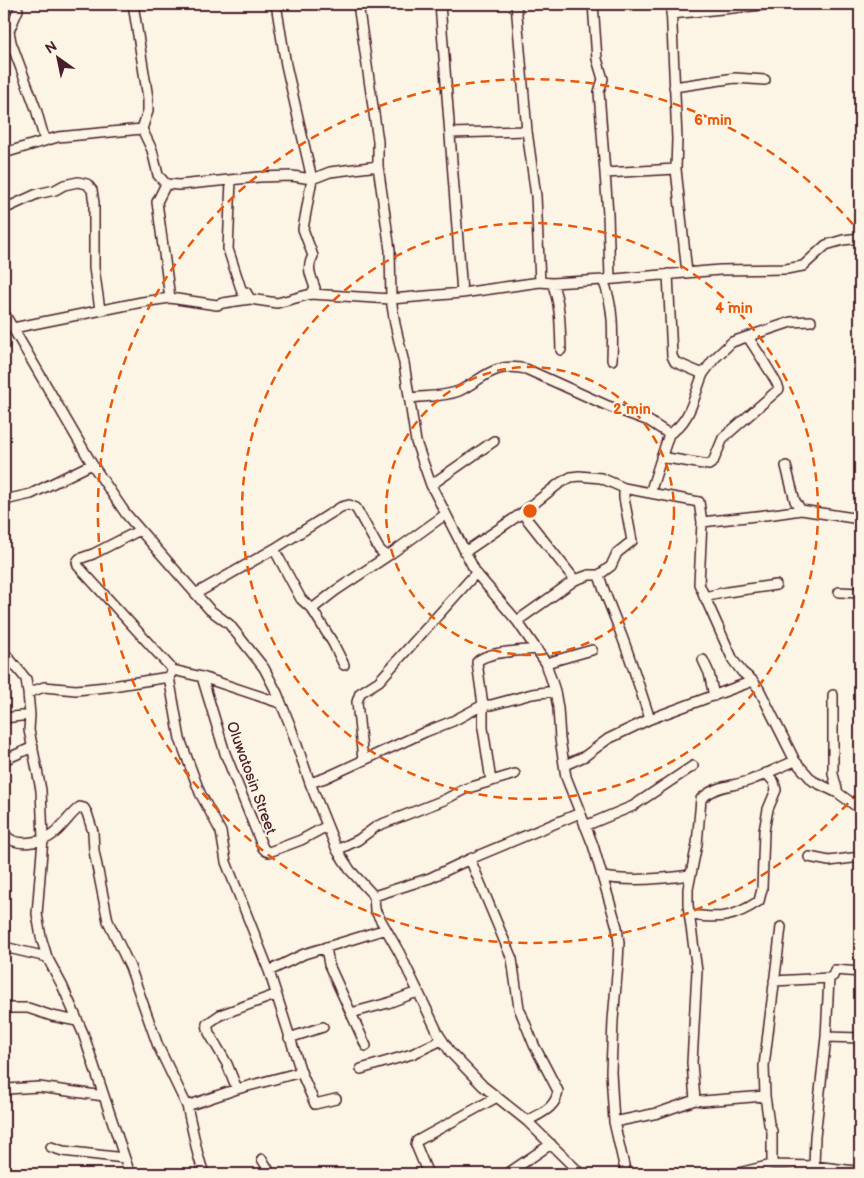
<svg xmlns="http://www.w3.org/2000/svg" width="864" height="1178" viewBox="0 0 864 1178" font-family="'Balsamiq Sans',sans-serif">
	<style>
		.lines { fill: none; stroke-linecap: round; stroke-linejoin: round }
		.minor-casing { stroke: #4a1f2b; stroke-width: 12 }
		.minor { stroke: #fcf5e5; stroke-width: 9 }
		.ring { fill: none; stroke: #e8590c; stroke-width: 2.5; stroke-dasharray: 9 6 }
		.labels { text-anchor: middle; dominant-baseline: central; stroke-width: 4; stroke-linejoin: round; paint-order: stroke }
		.street-label { font-size: 15px; fill: #4a1f2b; stroke: #fcf5e5 }
		.centre { fill: #e8590c; stroke: #fcf5e5; stroke-width: 2.5 }
		.ring-label { font-size: 15px; text-anchor: middle; font-weight: bold; fill: #e8590c; stroke: #fcf5e5; stroke-width: 4; stroke-linejoin: round; paint-order: stroke }
	</style>
	<rect width="100%" height="100%" fill="#fcf5e5"/>
	<filter id="ink" filterUnits="userSpaceOnUse"><feTurbulence type="fractalNoise" baseFrequency=".02" numOctaves="2"/><feDisplacementMap in="SourceGraphic" scale="10" xChannelSelector="R" yChannelSelector="G"/><feConvolveMatrix kernelMatrix="1 2 1 2 8 2 1 2 1" color-interpolation-filters="sRGB"/></filter>
	<g filter="url(#ink)">
		<g class="lines">
			<defs>
				<path id="minor" d="M 133,4 L 148,98 L 148,111 L 142,129 L 152,150 L 158,175 L 166,184 L 179,185 L 259,177 L 292,176 L 312,179 L 330,172 L 378,166
					M 276,4 L 286,65 L 312,179 L 303,229 L 313,256 C 306,268 311,276 315,288 L 311,294
					M 358,4 L 378,141 L 378,166 L 390,250 L 391,299 L 395,324 L 404,363 L 416,442 L 431,485 L 476,573 L 517,621 L 546,663 L 555,691 L 558,708 L 560,739 L 566,777 L 593,845 L 617,927 L 619,943 L 618,963 L 613,1020 L 611,1072 L 614,1122 L 626,1174
					M 440,4 L 462,293
					M 516,4 L 527,131 L 536,196 L 540,282
					M 593,4 L 597,59 L 603,79 L 599,92 L 608,214 L 610,279
					M 671,4 L 677,139 L 676,169 L 687,273
					M 671,14 L 763,5
					M 4,31 L 9,31 L 18,10
					M 9,31 L 11,42 L 36,109 L 45,141
					M 674,87 L 735,78 L 765,80
					M 450,133 L 527,131
					M 4,153 L 58,137 L 142,129
					M 605,173 L 676,169
					M 231,181 L 228,249 L 242,292 L 246,292 L 250,299
					M 166,184 L 157,202 L 170,298
					M 4,209 L 37,194 L 55,190 L 64,185 L 78,182 L 87,184 L 92,190 L 94,203 L 94,268 L 100,310
					M 668,274 L 672,356 L 675,362 L 703,374 L 714,359 L 732,342 L 791,322 L 811,321
					M 603,280 C 614,306 613,332 612,360
					M 552,283 C 561,305 560,327 561,350
					M 4,313 L 92,464 L 126,514 L 210,610 L 229,624 L 264,668 L 277,693 L 290,725 L 310,783 L 337,850 L 350,870 L 374,896 L 375,910 L 399,952 L 439,1035 L 451,1053 L 483,1086 L 527,1121 L 581,1174
					M 13,328 L 142,302 L 170,298 L 217,305 L 223,303 L 250,299 L 277,303 L 311,294 L 391,299 L 462,293 L 540,282 L 552,283 L 603,280 L 720,270 L 786,269 L 803,266 L 826,245 L 843,240 L 860,238
					M 703,374 C 694,395 691,422 669,434 L 650,493 L 699,502 L 702,522 L 699,584 L 733,660 L 742,672 L 753,681 L 759,689 L 795,761 L 813,781 L 838,793 L 860,809
					M 409,398 C 425,396 444,397 459,391 C 485,378 493,362 526,369 L 608,406 L 649,421 L 669,434
					M 661,457 L 709,465 L 713,462 L 723,438 L 779,389 C 779,384 753,345 748,337
					M 786,466 L 795,501 L 801,510
					M 431,485 L 494,441
					M 4,504 L 9,499 L 31,494 L 92,464
					M 522,513 L 575,580 L 589,575 L 599,575 L 611,566 L 617,553 L 632,541 L 624,498 L 624,488
					M 702,522 L 774,514 L 801,510 L 860,519
					M 140,530 L 93,554 L 79,559 L 77,562 L 78,566 L 173,670 L 202,677 L 280,703
					M 274,549 L 301,599 L 312,609 L 333,643 L 344,665
					M 465,552 L 522,513 L 560,483 L 571,477 L 579,476 L 601,478 L 624,488 L 650,493
					M 839,592 L 860,593
					M 197,593 L 274,549 L 341,507 L 349,505 L 356,508 L 379,549 L 384,554 L 389,555 L 446,514
					M 704,597 L 727,592 L 776,585
					M 312,609 L 335,591 L 389,555
					M 517,621 L 575,580
					M 4,652 L 26,679 L 28,693 L 30,715 L 29,730 L 41,790 L 43,839 L 37,914 L 41,937 L 47,957 L 62,985 L 83,1033 L 130,1174
					M 703,660 L 709,673 L 714,696
					M 546,663 L 592,650
					M 173,670 L 169,677 L 180,739 L 200,793 L 221,832 L 226,862 L 269,971 L 301,1072 L 315,1104 L 336,1099
					M 202,677 L 225,753 L 263,848 L 266,851 L 269,852 L 301,840 L 327,826
					M 28,693 L 44,687 L 76,690 L 106,687 L 169,677
					M 833,695 L 833,774 L 838,793
					M 4,718 L 30,715
					M 650,719 L 753,681
					M 4,760 L 33,747
					M 363,760 L 357,702 L 360,693 L 379,681 L 476,573
					M 565,765 L 585,756 L 608,739 L 650,719 C 640,690 632,662 621,634 C 614,614 605,596 599,575
					M 491,781 L 483,728 L 483,705 L 477,662 C 487,651 522,651 537,649
					M 310,783 L 325,778 L 425,732 L 453,721 L 483,705 L 491,705 L 532,694 L 555,691
					M 585,826 L 633,806 L 693,766
					M 5,835 C 7,837 11,840 14,841 C 24,845 45,841 52,835 C 63,827 69,815 80,807 L 84,808 L 87,813 L 93,832 L 94,851 L 108,921 L 130,967 L 158,1046 L 187,1106 L 198,1155 L 204,1174
					M 337,850 L 358,840 L 377,826 L 444,800 L 465,789 L 515,774
					M 809,857 L 829,861 L 860,857
					M 470,859 L 580,813
					M 603,877 C 632,882 662,879 690,875
					M 374,896 L 430,878 L 470,859 L 512,959 L 519,1008 L 534,1045 L 558,1091 C 556,1108 541,1113 527,1121
					M 691,915 C 721,919 733,918 759,901 L 762,889 L 764,831 L 768,809 L 776,790 L 774,782 L 766,773
					M 4,947 L 47,957
					M 326,947 L 329,965 L 366,1046
					M 269,971 L 304,954 L 386,929
					M 774,981 L 829,978 L 833,976 L 835,970 L 860,972
					M 4,1008 L 28,1008 L 52,1016 L 77,1021
					M 351,1013 L 388,1003 L 417,992
					M 826,1037 L 860,1038
					M 289,1038 L 323,1027
					M 361,1069 L 412,1054 L 442,1040
					M 7,1089 L 39,1087 L 104,1096
					M 237,1089 L 227,1064 L 209,1033 L 207,1024 L 220,1015 L 275,995
					M 695,1100 L 692,1063 L 697,971 L 688,905 L 688,889 L 697,844 L 701,799 C 717,784 733,787 751,780 C 766,774 780,767 795,761
					M 187,1106 L 237,1089 L 301,1072
					M 614,1122 L 658,1113 L 695,1100 L 703,1101 L 765,1096
					M 51,1147 L 63,1151 L 124,1158
					M 262,1159 L 271,1174
					M 772,1165 L 772,1131 L 769,1124 L 765,1096 L 764,1066 L 781,927
					M 814,1166 L 815,1137 L 826,1037 L 829,978
					M 428,1174 L 416,1145 L 417,1141 L 497,1097
					M 507,1174 L 551,1144
					M 734,1174 L 772,1165 L 814,1166 L 855,1171 L 860,1170"/>
			</defs>
			<use href="#minor" class="minor-casing"/>
			<use href="#minor" class="minor"/>
		</g>
	</g>
	<g class="ring">
		<circle cx="530" cy="511" r="144"/>
		<circle cx="530" cy="511" r="288"/>
		<path d="M858 792A432 432 0 1 1 858 230"/>
	</g>
	<g class="labels">
		<g class="street-label">
			<text transform="translate(251 778) rotate(70)">Oluwatosin Street</text>
		</g>
	</g>
	<circle cx="530" cy="511" r="8" class="centre"/>
	<g class="ring-label">
		<text x="713" y="125">6 min</text>
		<text x="734" y="313">4 min</text>
		<text x="632" y="414">2 min</text>
	</g>
	<rect width="864" height="1178" fill="none" stroke="#fcf5e5" stroke-width="20"/>
	<rect x="10" y="10" width="844" height="1158" fill="none" stroke="#4a1f2b" stroke-width="2" filter="url(#ink)"/>
	<g transform="translate(58 58) rotate(327)" stroke="#fcf5e5" stroke-width="4" paint-order="stroke">
	<path d="M0-4L9 19L0 12L-9 19Z" fill="#4a1f2b"/>
	<text y="-8" font-size="14" font-weight="bold" text-anchor="middle" fill="#4a1f2b">N</text>
	</g>
</svg>
